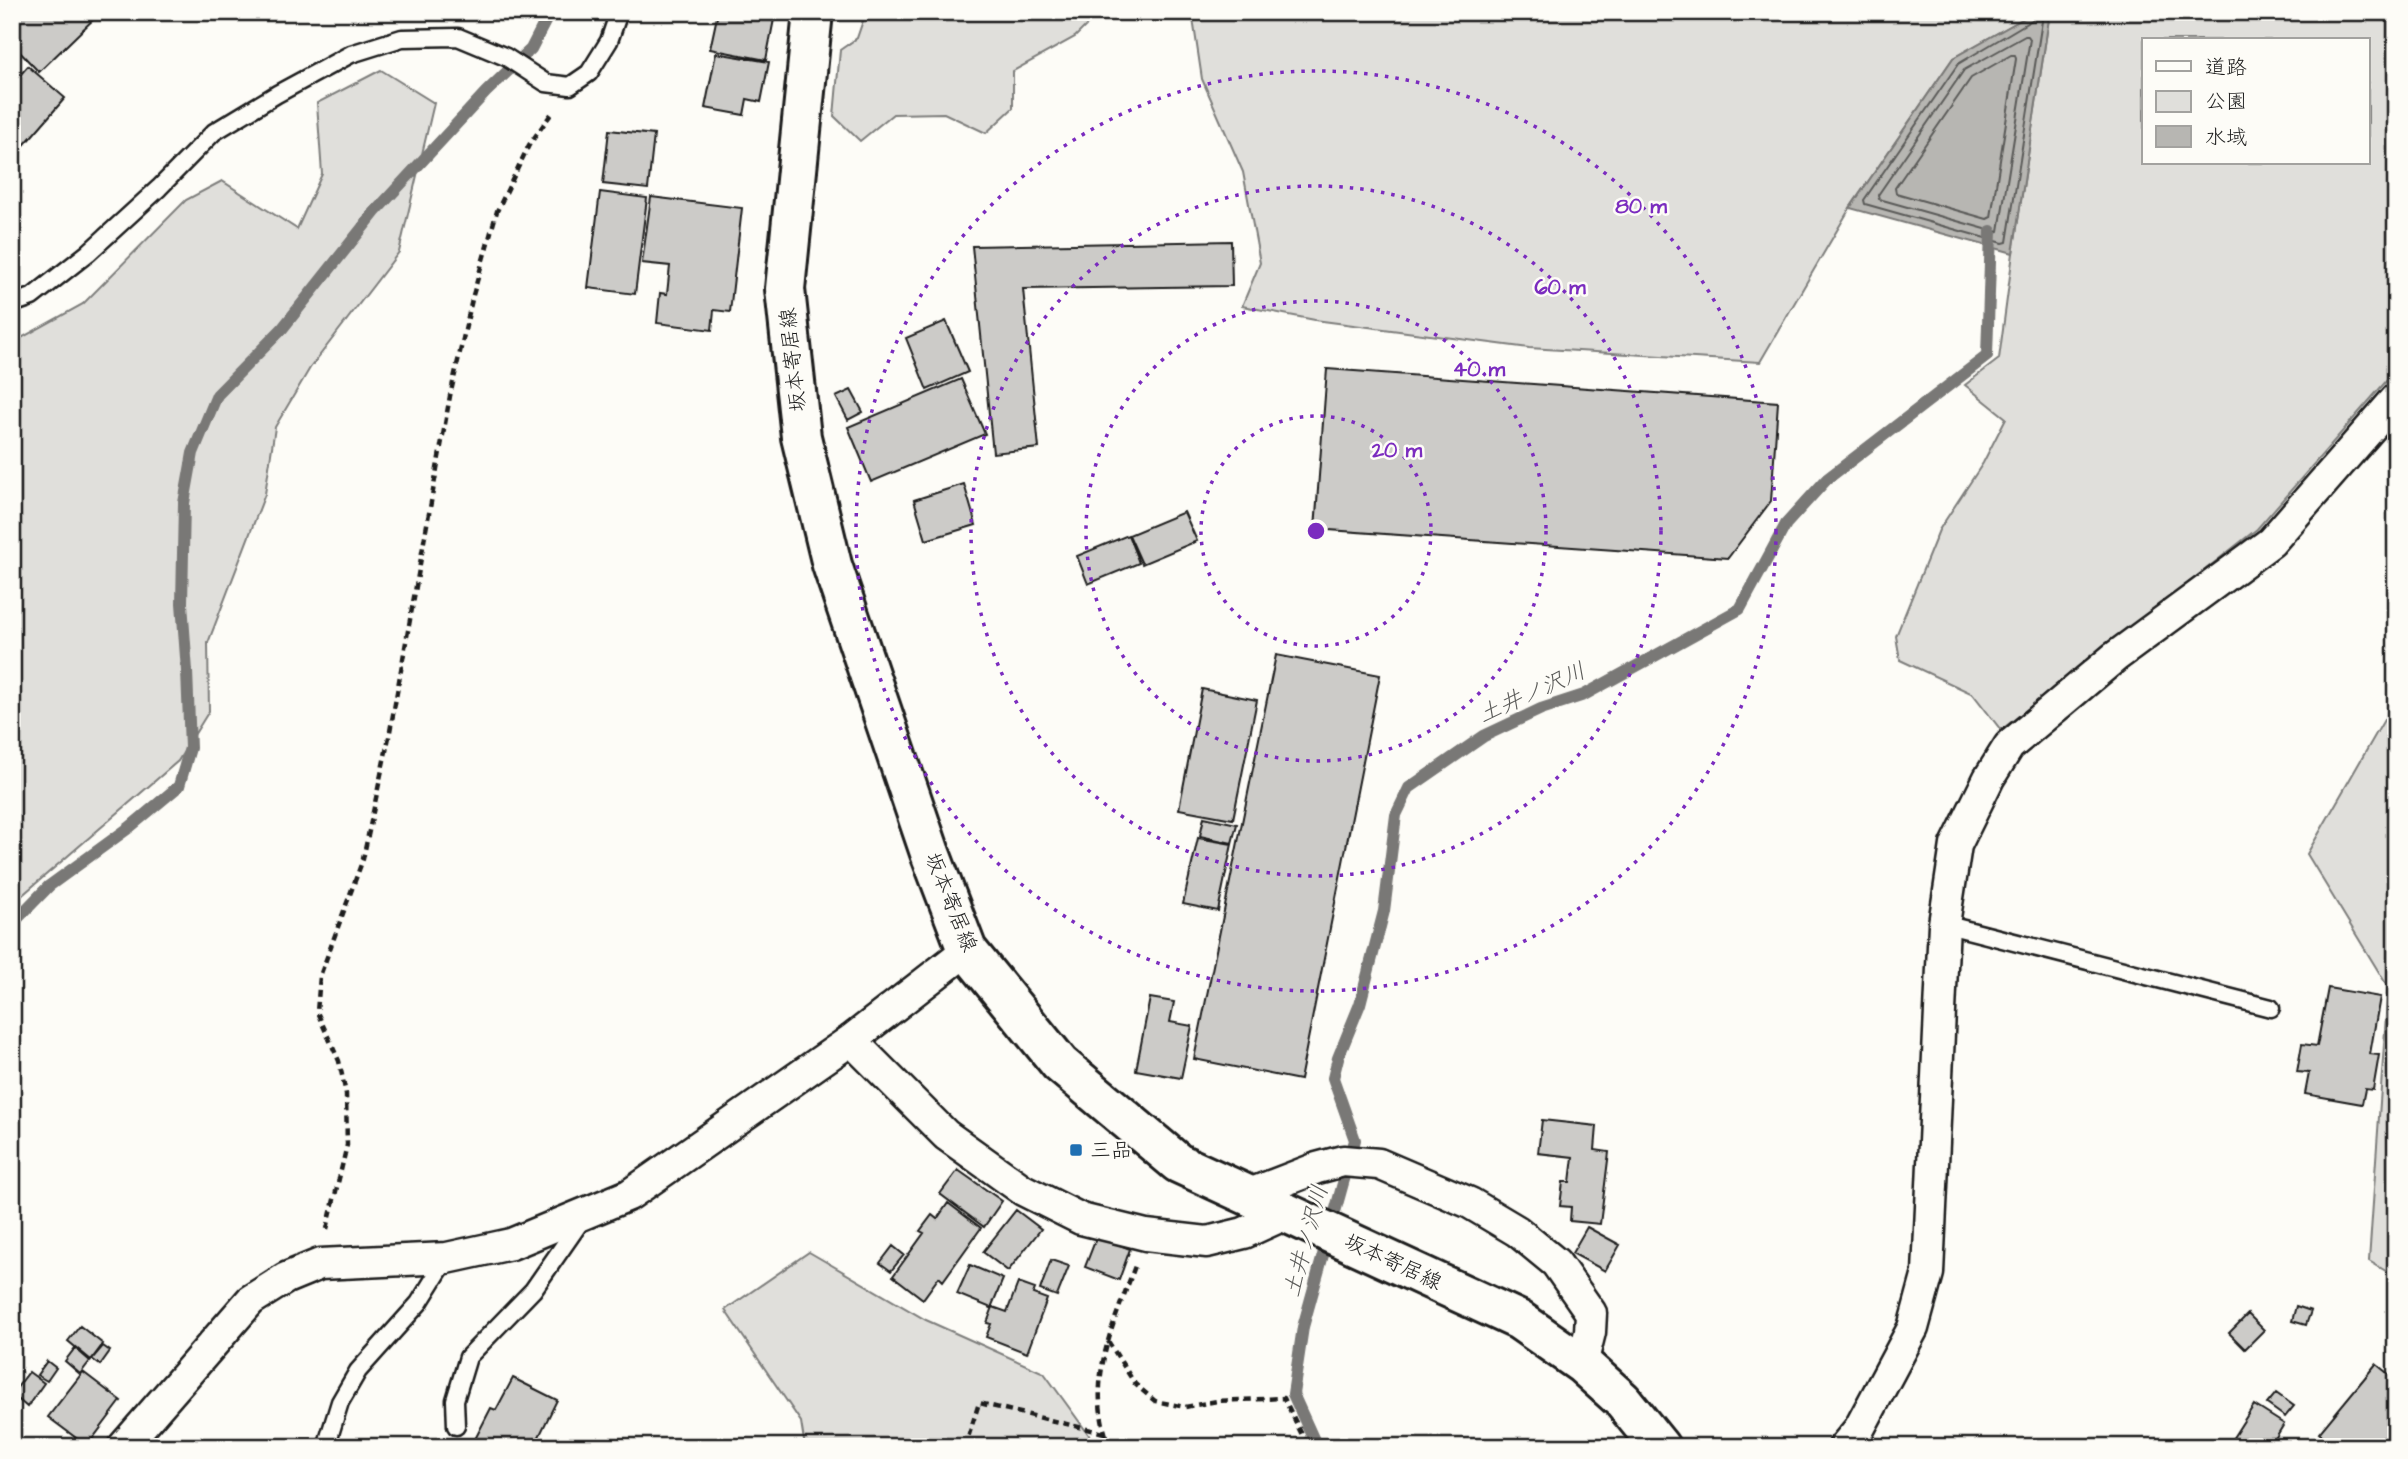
<svg xmlns="http://www.w3.org/2000/svg" width="2408" height="1459" viewBox="0 0 2408 1459" font-family="'Architects Daughter','Klee One',sans-serif">
	<style>
		.green { fill: #e0dfdb; stroke: #7e7e7c; stroke-width: 2; fill-rule: evenodd }
		.water { fill: #b7b6b2; stroke: #797876; stroke-width: 2 }
		.lines { fill: none; stroke-linecap: round; stroke-linejoin: round }
		.shore { stroke: #5a5a58; stroke-width: 2 }
		.stream { stroke: #797876; stroke-width: 12 }
		.building { fill: #cccbc8; stroke: #1c1c1c; stroke-width: 2 }
		.lane-casing { stroke: #1c1c1c; stroke-width: 21 }
		.street-casing { stroke: #1c1c1c; stroke-width: 35 }
		.secondary-casing { stroke: #1c1c1c; stroke-width: 44 }
		.path { stroke: #1c1c1c; stroke-width: 4.5; stroke-dasharray: 7 5; stroke-linecap: butt }
		.lane { stroke: #fdfcf7; stroke-width: 16 }
		.street { stroke: #fdfcf7; stroke-width: 30 }
		.secondary { stroke: #fdfcf7; stroke-width: 38 }
		.ring { fill: none; stroke: #7b2cbf; stroke-width: 3.5; stroke-dasharray: 3.5 7 }
		.poi-dot { fill: #1f6fb2; stroke: #fdfcf7; stroke-width: 2.5 }
		.labels { text-anchor: middle; dominant-baseline: central; stroke-width: 5; stroke-linejoin: round; paint-order: stroke }
		.street-label { font-size: 21px; fill: #1c1c1c; stroke: #fdfcf7 }
		.poi-label { font-size: 21px; fill: #1c1c1c; stroke: #fdfcf7; text-anchor: start }
		.water-label { font-size: 23px; font-style: italic; fill: #5a5a58; stroke: #fdfcf7 }
		.centre { fill: #7b2cbf; stroke: #fdfcf7; stroke-width: 3.5 }
		.ring-label { font-size: 21px; text-anchor: middle; font-weight: bold; fill: #7b2cbf; stroke: #fdfcf7; stroke-width: 5; stroke-linejoin: round; paint-order: stroke }
	</style>
	<rect width="100%" height="100%" fill="#fdfcf7"/>
	<filter id="ink" filterUnits="userSpaceOnUse"><feTurbulence type="fractalNoise" baseFrequency=".0143" numOctaves="2"/><feDisplacementMap in="SourceGraphic" scale="14" xChannelSelector="R" yChannelSelector="G"/><feConvolveMatrix kernelMatrix="1 2 1 2 8 2 1 2 1" color-interpolation-filters="sRGB"/></filter>
	<g filter="url(#ink)">
		<path class="green" d="M 866,12 L 1100,12 L 1075,37 L 1013,71 L 1013,108 L 986,133 L 944,113 L 893,114 L 860,141 L 834,116 L 840,50 L 857,38 Z
			M 1192,12 L 2035,12 L 1953,58 L 1850,208 L 1760,362 L 1529,348 L 1315,320 L 1242,306 L 1260,263 L 1243,172 L 1202,79 Z
			M 2050,12 L 2396,12 L 2396,370 L 2257,529 L 2001,730 L 1973,694 L 1900,660 L 1896,636 L 1939,530 L 1983,463 L 2006,418 L 1965,385 L 1999,359 L 2013,253 ZM 2144,40 L 2368,40 L 2368,163 L 2144,163 Z
			M 381,70 L 434,103 L 399,252 L 310,368 L 275,427 L 265,494 L 208,643 L 209,711 L 178,761 L 12,904 L 12,343 L 83,304 L 186,200 L 222,181 L 297,229 L 322,174 L 317,103 Z
			M 2396,704 L 2396,1277 L 2369,1261 L 2388,987 L 2307,854 L 2385,718 Z
			M 809,1252 L 926,1320 L 1044,1373 L 1094,1442 L 1095,1447 L 805,1447 L 801,1422 L 725,1310 Z"/>
		<path class="water" d="M 2035,12 L 2050,12 L 2013,253 L 1850,208 L 1953,58 Z"/>
		<g class="lines">
			<path class="shore" d="M 2037,17 L 2041,17 L 2042,21 L 2007,242 L 2003,243 L 1865,204 L 1864,200 L 1958,64 Z
				M 2025,36 L 2028,36 L 2030,39 L 1999,231 L 1996,232 L 1879,199 L 1878,195 L 1964,70 Z
				M 2011,55 L 2015,55 L 2016,59 L 1991,217 L 1987,219 L 1896,193 L 1895,188 L 1971,78 Z"/>
			<path class="stream" d="M 12,924 L 49,886 L 130,827 L 179,786 L 190,748 L 187,671 L 182,603 L 184,503 L 193,453 L 217,395 L 282,329 L 375,212 L 486,92 L 531,49 L 550,12
				M 1317,1447 L 1293,1394 L 1303,1327 L 1355,1140 L 1333,1078 L 1338,1058 L 1360,1004 L 1384,911 L 1396,815 L 1409,788 L 1484,736 L 1541,709 L 1584,695 L 1740,609 L 1786,524 L 1827,479 L 1987,356 L 1991,231"/>
		</g>
		<path class="building" d="M 12,12 L 101,12 L 39,72 L 12,44 Z
			M 718,12 L 770,12 L 775,14 L 766,60 L 710,49 Z
			M 716,53 L 769,62 L 761,102 L 747,99 L 744,115 L 705,108 Z
			M 28,66 L 65,98 L 12,159 L 12,84 Z
			M 609,130 L 654,135 L 648,189 L 603,184 Z
			M 600,192 L 647,198 L 635,294 L 588,288 Z
			M 651,197 L 742,208 L 730,312 L 714,310 L 712,330 L 657,323 L 660,293 L 667,294 L 670,266 L 642,263 Z
			M 1231,241 L 1232,286 L 1023,289 L 1039,448 L 993,453 L 972,246 Z
			M 946,321 L 968,372 L 927,390 L 906,338 Z
			M 1327,369 L 1778,402 L 1771,501 L 1728,558 L 1315,529 Z
			M 961,379 L 985,434 L 871,482 L 848,427 Z
			M 851,390 L 863,412 L 848,420 L 836,397 Z
			M 964,484 L 976,525 L 926,540 L 914,500 Z
			M 1184,512 L 1197,541 L 1142,564 L 1129,535 Z
			M 1128,535 L 1139,563 L 1088,584 L 1077,556 Z
			M 1276,655 L 1380,675 L 1300,1080 L 1194,1059 Z
			M 1202,689 L 1257,700 L 1233,819 L 1179,809 Z
			M 1204,817 L 1237,824 L 1232,843 L 1200,836 Z
			M 1198,838 L 1232,844 L 1218,911 L 1183,904 Z
			M 2328,988 L 2380,997 L 2370,1054 L 2379,1055 L 2373,1090 L 2365,1089 L 2362,1104 L 2305,1094 L 2309,1073 L 2297,1072 L 2302,1044 L 2317,1046 Z
			M 1150,998 L 1174,1002 L 1170,1022 L 1192,1026 L 1181,1078 L 1136,1070 Z
			M 1542,1120 L 1597,1126 L 1595,1150 L 1609,1152 L 1600,1224 L 1570,1221 L 1571,1207 L 1560,1206 L 1563,1182 L 1570,1182 L 1573,1157 L 1538,1153 Z
			M 958,1170 L 1002,1201 L 984,1227 L 940,1194 Z
			M 948,1203 L 981,1228 L 943,1281 L 939,1277 L 923,1299 L 893,1276 L 924,1233 L 920,1231 L 932,1215 L 937,1219 Z
			M 1016,1210 L 1041,1229 L 1008,1271 L 983,1252 Z
			M 1587,1227 L 1620,1245 L 1605,1271 L 1572,1253 Z
			M 1097,1236 L 1130,1249 L 1119,1280 L 1085,1267 Z
			M 893,1246 L 904,1255 L 891,1271 L 880,1263 Z
			M 1051,1260 L 1069,1266 L 1057,1296 L 1040,1290 Z
			M 970,1265 L 1003,1279 L 991,1308 L 957,1294 Z
			M 1018,1283 L 1035,1289 L 1033,1294 L 1047,1299 L 1027,1353 L 986,1337 L 991,1324 L 987,1323 L 993,1307 L 1007,1312 Z
			M 2296,1306 L 2311,1311 L 2306,1325 L 2292,1321 Z
			M 2248,1314 L 2264,1330 L 2245,1349 L 2229,1333 Z
			M 80,1326 L 103,1344 L 91,1360 L 68,1341 Z
			M 103,1346 L 110,1351 L 100,1365 L 92,1359 Z
			M 75,1348 L 90,1361 L 80,1374 L 65,1361 Z
			M 47,1361 L 56,1368 L 47,1381 L 37,1375 Z
			M 2376,1364 L 2396,1380 L 2396,1441 L 2391,1447 L 2385,1444 L 2382,1447 L 2336,1447 L 2319,1433 Z
			M 29,1372 L 44,1383 L 27,1407 L 12,1394 Z
			M 83,1372 L 121,1401 L 87,1446 L 48,1417 Z
			M 513,1378 L 557,1400 L 534,1447 L 471,1447 L 491,1408 L 496,1410 Z
			M 2276,1393 L 2294,1406 L 2285,1417 L 2267,1404 Z
			M 2254,1405 L 2284,1424 L 2270,1447 L 2227,1447 Z"/>
		<g class="lines">
			<defs>
				<path id="lane" d="M 12,304 L 32,297 L 88,253 L 159,188 L 214,132 L 277,94 L 351,54 L 402,38 L 458,37 L 506,57 L 546,83 L 570,86 L 589,73 L 609,41 L 619,12
					M 1944,924 L 2271,1008
					M 456,1426 L 455,1400 L 468,1357 L 533,1290 L 583,1218
					M 326,1447 L 340,1402 L 358,1371 L 419,1303 L 447,1258"/>
				<path id="street" d="M 851,1040 L 946,1135 L 1023,1190 L 1081,1219 L 1146,1235 L 1207,1242 L 1244,1233 L 1288,1213
					M 1247,1195 L 1317,1168 L 1343,1161 L 1379,1164 L 1470,1203 L 1517,1231 L 1556,1263 L 1591,1313 L 1590,1332 L 1582,1364
					M 123,1447 L 251,1300 L 286,1278 L 320,1264 L 447,1258 L 511,1244 L 629,1195 L 851,1040 L 967,950
					M 1844,1447 L 1859,1429 L 1913,1328 L 1928,1273 L 1944,924 L 1956,845 L 1989,778 L 2009,746 L 2115,657 L 2271,542 L 2396,399"/>
				<path id="secondary" d="M 813,12 L 785,289 L 801,437 L 832,565 L 930,853 L 967,950 L 1060,1064 L 1178,1163 L 1519,1320 L 1582,1364 L 1622,1400 L 1660,1447"/>
			</defs>
			<use href="#lane" class="lane-casing"/>
			<use href="#street" class="street-casing"/>
			<use href="#secondary" class="secondary-casing"/>
			<path class="path" d="M 327,1229 L 347,1145 L 346,1094 L 339,1061 L 317,1012 L 320,976 L 363,859 L 389,737 L 450,396 L 473,295 L 497,211 L 529,145 L 554,110
				M 1108,1341 L 1135,1384 L 1155,1401 L 1185,1407 L 1217,1401 L 1284,1398 L 1308,1447
				M 965,1447 L 979,1403 L 1104,1433
				M 1110,1447 C 1084,1382 1113,1326 1135,1266"/>
			<use href="#lane" class="lane"/>
			<use href="#street" class="street"/>
			<use href="#secondary" class="secondary"/>
		</g>
	</g>
	<g class="ring">
		<circle cx="1316" cy="531" r="115"/>
		<circle cx="1316" cy="531" r="230"/>
		<circle cx="1316" cy="531" r="345"/>
		<circle cx="1316" cy="531" r="460"/>
	</g>
	<rect class="poi-dot" x="1069" y="1143" width="14" height="14" rx="3.5"/>
	<g class="labels">
		<g class="street-label">
			<text transform="translate(793 360) rotate(-96)">坂本寄居線</text>
			<text transform="translate(951 902) rotate(68)">坂本寄居線</text>
			<text transform="translate(1393 1262) rotate(25)">坂本寄居線</text>
		</g>
		<g class="poi-label">
			<text x="1090" y="1150">三品</text>
		</g>
		<g class="water-label">
			<text transform="translate(1532 693) rotate(-24)">土井ノ沢川</text>
			<text transform="translate(1306 1241) rotate(-75)">土井ノ沢川</text>
		</g>
	</g>
	<circle cx="1316" cy="531" r="10" class="centre"/>
	<g class="ring-label">
		<text x="1641" y="213">80 m</text>
		<text x="1560" y="294">60 m</text>
		<text x="1479" y="376">40 m</text>
		<text x="1397" y="457">20 m</text>
	</g>
	<rect width="2408" height="1459" fill="none" stroke="#fdfcf7" stroke-width="42"/>
	<rect x="21" y="21" width="2366" height="1417" fill="none" stroke="#1c1c1c" stroke-width="2.5" filter="url(#ink)"/>
	<rect x="2142" y="38" width="228" height="126" fill="#fdfcf7" stroke="#a3a29f" stroke-width="2"/>
	<rect x="2156" y="61" width="35" height="10" fill="#fdfcf7" stroke="#a3a29f" stroke-width="2"/>
	<text x="2205" y="74" font-size="21" fill="#1c1c1c">道路</text>
	<rect x="2156" y="91" width="35" height="21" fill="#e0dfdb" stroke="#a3a29f" stroke-width="2"/>
	<text x="2205" y="108" font-size="21" fill="#1c1c1c">公園</text>
	<rect x="2156" y="126" width="35" height="21" fill="#b7b6b2" stroke="#a3a29f" stroke-width="2"/>
	<text x="2205" y="144" font-size="21" fill="#1c1c1c">水域</text>
</svg>
